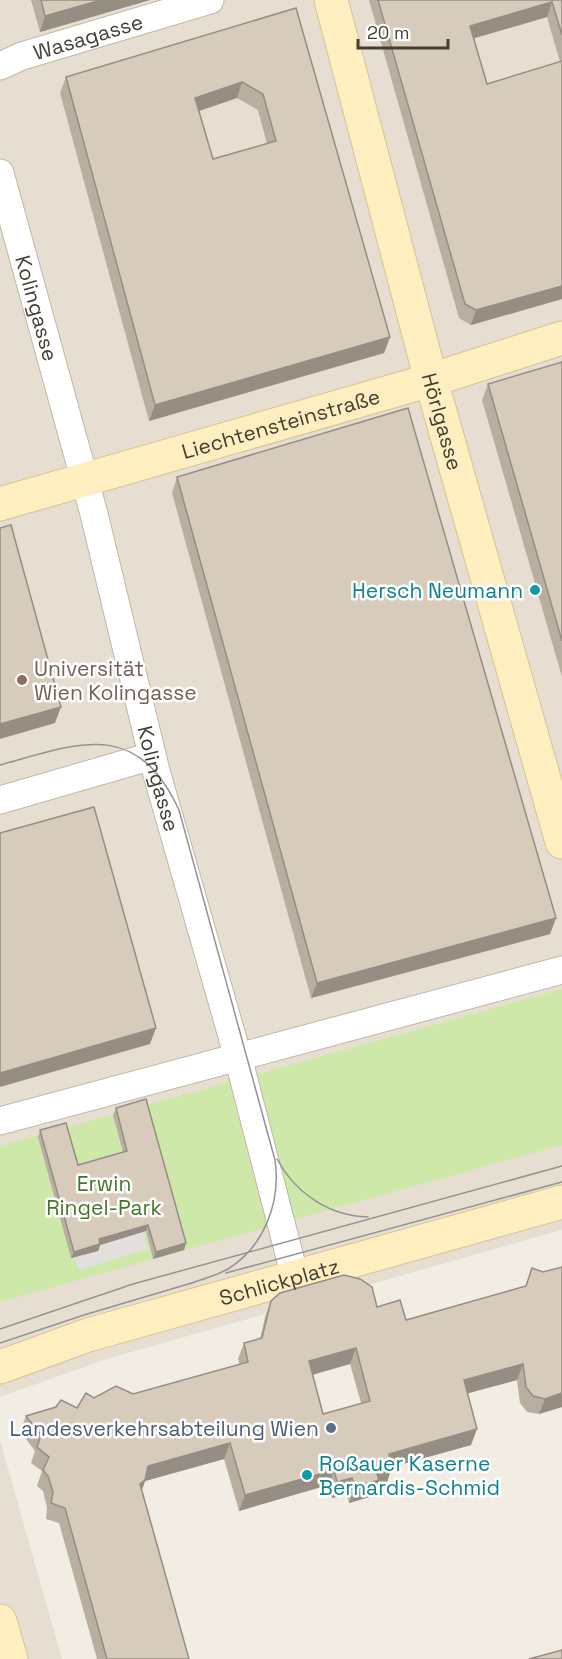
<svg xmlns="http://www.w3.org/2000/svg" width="562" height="1659" viewBox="0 0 562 1659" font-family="'Space Grotesk',sans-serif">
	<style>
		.residential { fill: #e6dfd1 }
		.green { fill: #cee8aa }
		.parking { fill: #e2dfdc }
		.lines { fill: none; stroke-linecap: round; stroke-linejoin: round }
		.street-casing { stroke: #c0b7a8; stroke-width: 29 }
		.secondary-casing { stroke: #d7c293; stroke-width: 35 }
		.street { stroke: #fff; stroke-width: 27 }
		.secondary { stroke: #ffeec0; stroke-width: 33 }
		.tram { stroke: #939393; stroke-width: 1.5 }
		.wall { fill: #b9afa1; fill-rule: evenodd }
		.shaded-wall { fill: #968e83 }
		.building { fill: #d7cbbb; stroke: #968e83; stroke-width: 1.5; fill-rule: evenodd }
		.culture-dot { fill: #0f9aa8; stroke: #fff; stroke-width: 2 }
		.education-dot { fill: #8d6e63; stroke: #fff; stroke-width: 2 }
		.service-dot { fill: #5c6f8a; stroke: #fff; stroke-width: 2 }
		.labels { text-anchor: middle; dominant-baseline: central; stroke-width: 5; stroke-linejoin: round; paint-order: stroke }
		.street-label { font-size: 21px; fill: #443d33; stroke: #fff }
		.culture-label { font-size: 21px; fill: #0d838f; stroke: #fff; text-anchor: end }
		.education-label { font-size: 21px; fill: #785e54; stroke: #fff; text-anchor: start }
		.park-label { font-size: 21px; fill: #467625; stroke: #fff }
		.service-label { font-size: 21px; fill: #4e5e75; stroke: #fff; text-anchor: end }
	</style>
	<rect width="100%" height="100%" fill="#f2ede3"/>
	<path class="residential" d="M 0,0 L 562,0 L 562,1230 L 107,1359 L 0,1397 Z
		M 0,1440 L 62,1659 L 0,1659 Z"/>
	<path class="green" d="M 562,989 L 562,1145 L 0,1302 L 0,1146 Z"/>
	<path class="parking" d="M 123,1152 L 148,1249 L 79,1270 L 74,1258 L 101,1249 L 77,1164 Z"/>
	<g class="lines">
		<defs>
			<g id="street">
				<path id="s1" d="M 0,66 L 22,56 L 210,0"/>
				<path id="s2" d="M 0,173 L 94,514 L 156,771 L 238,1057 L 295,1277"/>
				<path d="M 0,800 L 152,756"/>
				<path d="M 0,1121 L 562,970"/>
			</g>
			<g id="secondary">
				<path id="s3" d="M 331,0 L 431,380 L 562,842"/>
				<path id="s4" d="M 0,504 L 431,380 L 562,338"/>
				<path id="s5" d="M 0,1367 L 88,1335 L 562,1202"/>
				<path d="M 0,1621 L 11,1659"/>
			</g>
		</defs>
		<use href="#street" class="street-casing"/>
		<use href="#secondary" class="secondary-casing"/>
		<use href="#street" class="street"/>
		<use href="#secondary" class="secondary"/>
		<path class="tram" d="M 0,765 C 80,743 136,718 179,810 L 275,1160 C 281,1201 265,1246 228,1269 C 216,1276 202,1279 189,1284
			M 277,1159 C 295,1193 329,1216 368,1217
			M 226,1273 L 562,1182
			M 0,1329 L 133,1284 L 562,1166
			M 0,1343 L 84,1315 L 195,1282"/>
	</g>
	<path class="wall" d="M 31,0 L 150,0 L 40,32 Z
		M 369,0 L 562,0 L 562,299 L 471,325 L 459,318 ZM 547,17 L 560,62 L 487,84 L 474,38 Z
		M 296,8 L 390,337 L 384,353 L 149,421 L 60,93 L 66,77 ZM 237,98 L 258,110 L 267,144 L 213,159 L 199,111 Z
		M 562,362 L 562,677 L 482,400 L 488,384 Z
		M 177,477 L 556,918 L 550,934 L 311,998 L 172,493 Z
		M 116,1108 L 186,1243 L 184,1250 L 153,1259 L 146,1231 L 100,1245 L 98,1251 L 71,1258 L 38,1137 L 40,1130 L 78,1165 L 123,1152 L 113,1115 Z
		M 525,1287 L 562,1407 L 539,1414 L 527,1412 L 520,1403 L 517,1380 L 467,1393 L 471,1445 L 392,1467 L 387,1482 L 378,1484 L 373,1496 L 349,1503 L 347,1494 L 332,1498 L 328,1485 L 239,1511 L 224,1459 L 145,1481 L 142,1490 L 189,1659 L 97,1659 L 59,1523 L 46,1519 L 47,1508 L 43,1491 L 37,1486 L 42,1471 L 31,1463 L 35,1451 L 20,1431 L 26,1416 L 77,1408 L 94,1398 L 133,1394 L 240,1365 L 238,1359 L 244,1343 L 260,1339 L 265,1317 L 271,1301 L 377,1307 L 406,1320 ZM 350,1364 L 361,1403 L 323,1414 L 313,1375 Z"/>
	<path class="shaded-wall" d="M 101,0 L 150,0 L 40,32 L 45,16 Z
		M 552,2 L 547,17 L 465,41 L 470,26 Z
		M 242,82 L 237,98 L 190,114 L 195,98 Z
		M 562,286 L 562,299 L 471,325 L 476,310 Z
		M 390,337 L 384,353 L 149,421 L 155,405 Z
		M 61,707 L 55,723 L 0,739 L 0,724 Z
		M 556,918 L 550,934 L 311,998 L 317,983 Z
		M 156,1028 L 150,1044 L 0,1087 L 0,1073 Z
		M 148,1225 L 146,1231 L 100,1245 L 98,1251 L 71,1258 L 74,1252 L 99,1239 Z
		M 186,1243 L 184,1250 L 153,1259 L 156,1252 Z
		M 356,1348 L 350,1364 L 303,1377 L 309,1361 Z
		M 523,1364 L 517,1380 L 458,1396 L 464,1380 Z
		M 562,1393 L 562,1407 L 539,1414 L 545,1399 Z
		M 477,1429 L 471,1445 L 392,1467 L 387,1482 L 378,1484 L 373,1496 L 349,1503 L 355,1487 L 376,1471 L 389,1454 Z
		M 230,1443 L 224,1459 L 145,1481 L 140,1495 L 140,1484 L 148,1466 Z
		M 334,1470 L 328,1485 L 239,1511 L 245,1495 Z
		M 352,1478 L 347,1494 L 332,1498 L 337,1482 Z"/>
	<path class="building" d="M 41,0 L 101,0 L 45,16 Z
		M 378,0 L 562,0 L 562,35 L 552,2 L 470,26 L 487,84 L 562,61 L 562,286 L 476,310 L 465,304 Z
		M 296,8 L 390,337 L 155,405 L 66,77 ZM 242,82 L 263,94 L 276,141 L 213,159 L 195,98 Z
		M 562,362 L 562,641 L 488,384 Z
		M 408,408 L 556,918 L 317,983 L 177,477 Z
		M 11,525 L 61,707 L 0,724 L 0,528 Z
		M 94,807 L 156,1028 L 0,1073 L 0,833 Z
		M 146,1099 L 186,1243 L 156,1252 L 148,1225 L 99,1239 L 100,1244 L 74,1252 L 40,1130 L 66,1123 L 78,1165 L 127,1151 L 116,1108 Z
		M 562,1267 L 562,1393 L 545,1399 L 533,1396 L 526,1387 L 523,1364 L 464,1380 L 477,1429 L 389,1454 L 392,1466 L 376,1471 L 379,1480 L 355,1487 L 352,1478 L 337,1482 L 334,1470 L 245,1495 L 230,1443 L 148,1466 L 145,1480 L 140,1484 L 189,1659 L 107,1659 L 65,1508 L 51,1503 L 53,1492 L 48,1476 L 43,1470 L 49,1457 L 37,1447 L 41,1435 L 26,1416 L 56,1407 L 61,1400 L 77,1408 L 86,1393 L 94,1398 L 116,1386 L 133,1394 L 248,1362 L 244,1343 L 262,1338 L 271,1301 L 280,1293 L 344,1275 L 360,1279 L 372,1287 L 377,1307 L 400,1300 L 406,1320 L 526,1286 L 532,1268 L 543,1272 ZM 356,1348 L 370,1401 L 323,1414 L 309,1361 Z
		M 562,1650 L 562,1659 L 529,1659 Z"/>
	<g class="culture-dot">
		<circle cx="535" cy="590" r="6"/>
		<circle cx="307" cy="1475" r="6"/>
	</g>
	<circle class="education-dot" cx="22" cy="680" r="6"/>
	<circle class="service-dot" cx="331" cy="1428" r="6"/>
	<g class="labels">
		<g class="street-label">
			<text stroke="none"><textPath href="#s1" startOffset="93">Wasagasse</textPath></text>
			<text stroke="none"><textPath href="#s2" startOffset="140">Kolingasse</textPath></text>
			<text stroke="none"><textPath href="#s3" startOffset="436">Hörlgasse</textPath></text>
			<text stroke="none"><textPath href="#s4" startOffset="292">Liechtensteinstraße</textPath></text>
			<text stroke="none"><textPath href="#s2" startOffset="626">Kolingasse</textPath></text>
			<text stroke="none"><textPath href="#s5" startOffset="292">Schlickplatz</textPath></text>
		</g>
		<g class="culture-label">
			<text x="523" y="590">Hersch Neumann</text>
			<text x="319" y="1463" text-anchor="start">Roßauer Kaserne<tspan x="319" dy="24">Bernardis-Schmid</tspan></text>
		</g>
		<g class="education-label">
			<text x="34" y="668">Universität<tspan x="34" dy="24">Wien Kolingasse</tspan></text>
		</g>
		<g class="park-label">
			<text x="104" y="1183">Erwin<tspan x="104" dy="24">Ringel-Park</tspan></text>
		</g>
		<g class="service-label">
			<text x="319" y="1428">Landesverkehrsabteilung Wien</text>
		</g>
	</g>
	<path d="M358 39v9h90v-9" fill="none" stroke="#443d33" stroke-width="3"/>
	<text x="367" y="39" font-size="18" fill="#443d33" stroke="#ffffff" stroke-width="4.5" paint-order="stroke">20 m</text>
</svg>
